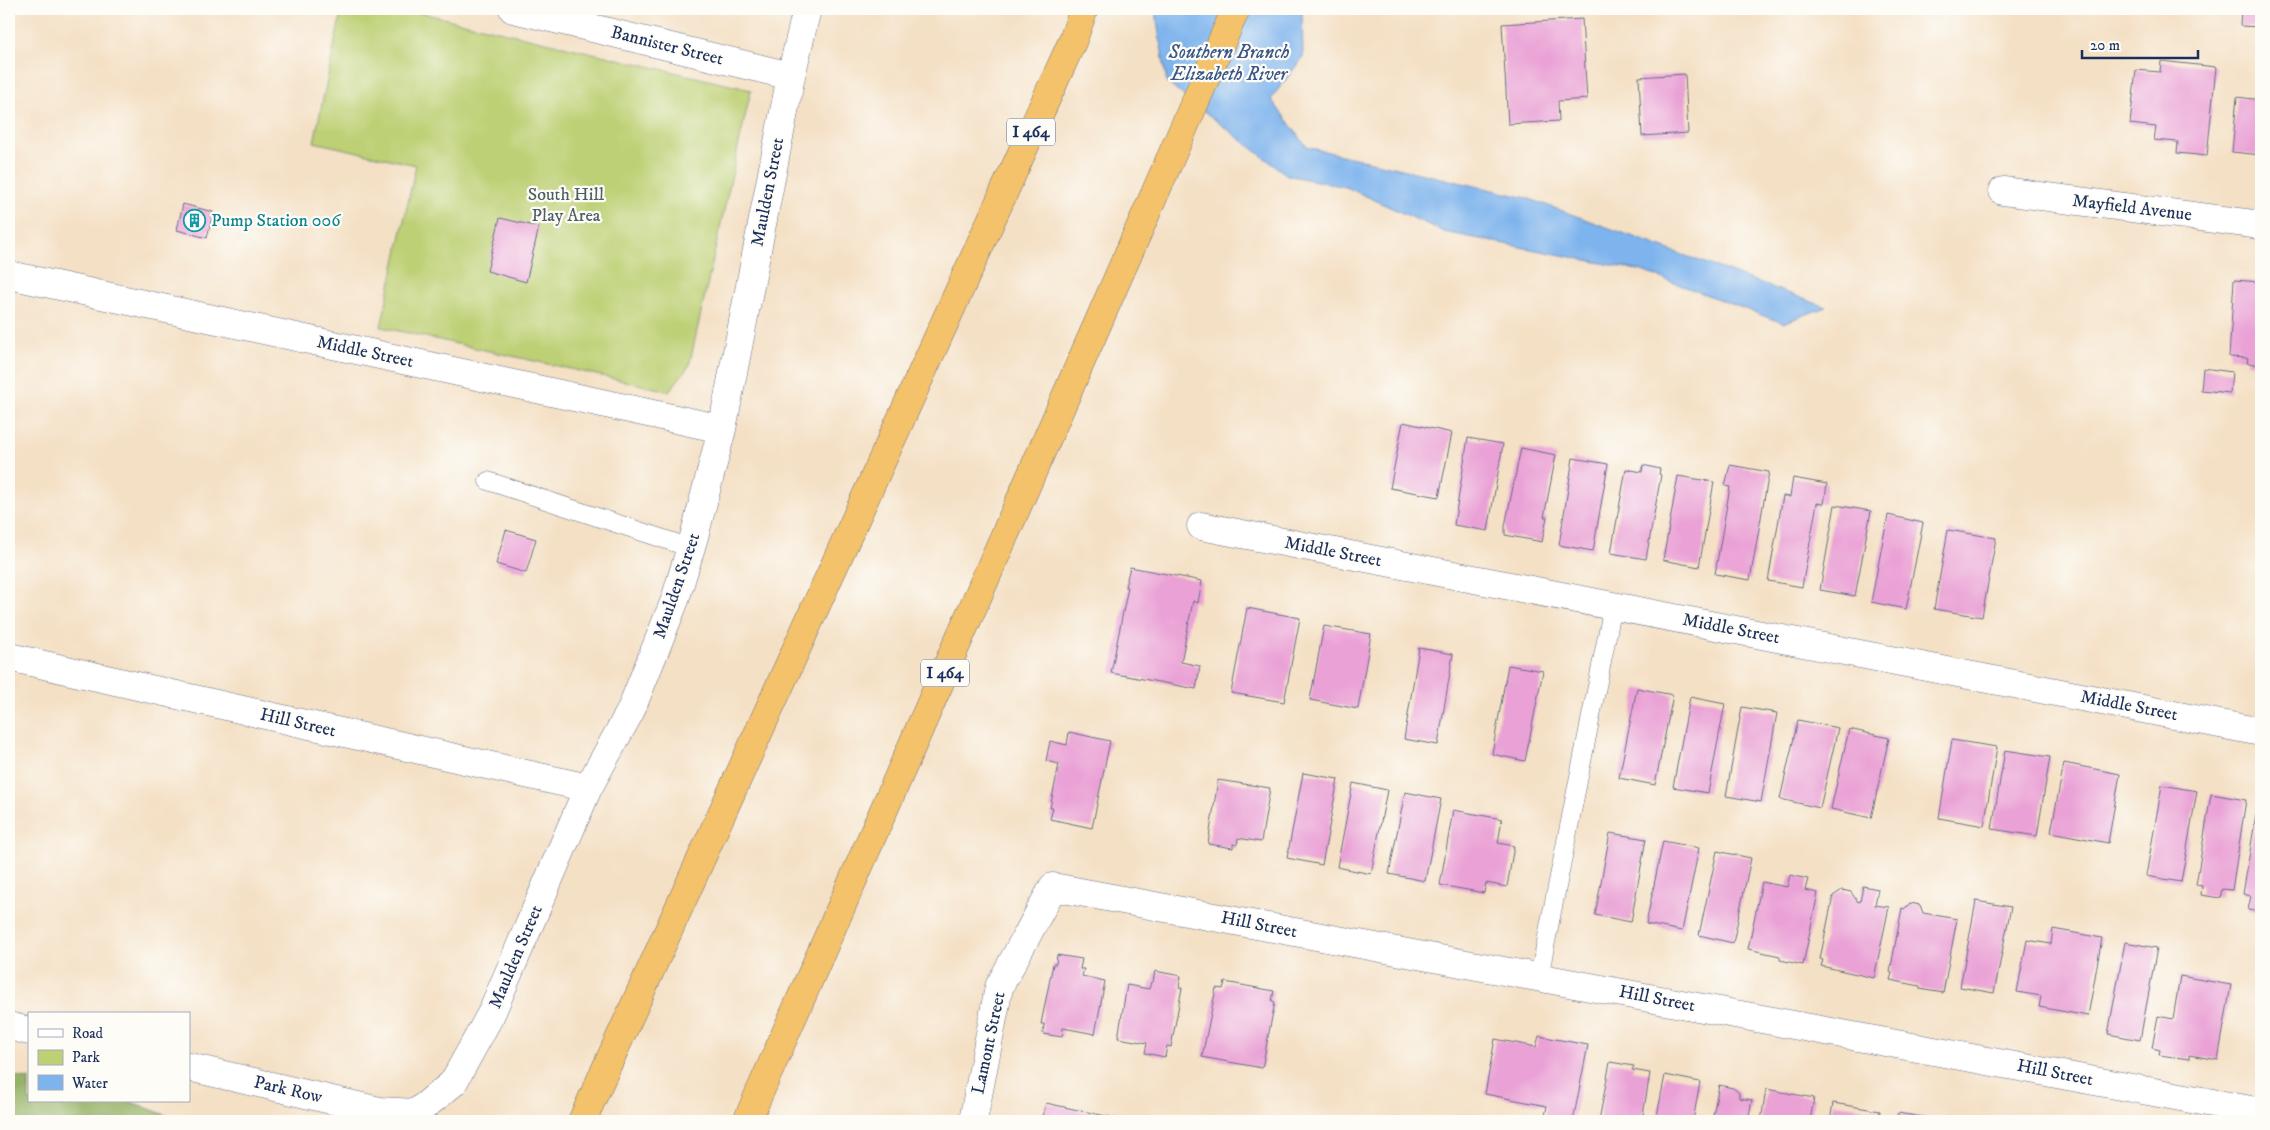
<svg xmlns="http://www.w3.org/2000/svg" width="2270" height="1130" viewBox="0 0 2270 1130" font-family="'IM FELL DW Pica',serif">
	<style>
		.green { fill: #bdd074; stroke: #6c8069 }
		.forest { fill: #96b266; stroke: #587062 }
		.water { fill: #7eb4ed; stroke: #4c72a6 }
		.building { fill: #eaa2d6 }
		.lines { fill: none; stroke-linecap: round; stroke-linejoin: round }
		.lane-casing { stroke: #676d82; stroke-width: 19 }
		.street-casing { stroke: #676d82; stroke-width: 29 }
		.highway-casing { stroke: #676d82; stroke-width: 29 }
		.lane { stroke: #fff; stroke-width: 18 }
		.street { stroke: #fff; stroke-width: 28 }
		.highway { stroke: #f3c26a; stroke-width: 28 }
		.labels { text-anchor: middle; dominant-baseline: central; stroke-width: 4.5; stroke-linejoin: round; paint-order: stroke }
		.shield { fill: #fdfcf7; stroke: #5f6c8c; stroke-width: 1 }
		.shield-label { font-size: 16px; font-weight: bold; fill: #1b2f5e }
		.street-label { font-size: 18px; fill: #1b2f5e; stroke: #fdfcf7 }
		.park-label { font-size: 18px; fill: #4c5f65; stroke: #fdfcf7 }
		.culture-label { font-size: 18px; fill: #0d838f; stroke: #fdfcf7; text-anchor: start }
		.water-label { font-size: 19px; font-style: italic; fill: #395789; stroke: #fdfcf7 }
	</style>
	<rect width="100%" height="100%" fill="#fdfcf7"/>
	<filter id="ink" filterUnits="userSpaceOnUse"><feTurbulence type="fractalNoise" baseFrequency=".02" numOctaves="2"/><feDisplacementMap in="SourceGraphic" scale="10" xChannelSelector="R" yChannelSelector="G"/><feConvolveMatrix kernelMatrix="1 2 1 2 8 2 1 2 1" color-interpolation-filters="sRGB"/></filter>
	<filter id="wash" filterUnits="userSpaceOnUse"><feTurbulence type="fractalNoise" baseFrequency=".0096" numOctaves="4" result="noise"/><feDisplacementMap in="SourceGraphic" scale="20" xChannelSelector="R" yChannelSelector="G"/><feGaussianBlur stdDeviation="1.12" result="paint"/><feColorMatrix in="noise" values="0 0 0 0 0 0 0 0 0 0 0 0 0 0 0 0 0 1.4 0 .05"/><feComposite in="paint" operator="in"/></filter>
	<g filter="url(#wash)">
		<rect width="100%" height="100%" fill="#f4e0c5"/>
		<path class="green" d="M 342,9 L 404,9 L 751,90 L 689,366 L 669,391 L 381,327 L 416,165 L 314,142 Z"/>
		<path class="forest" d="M 9,1076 L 29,1079 L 29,1101 L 129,1101 L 181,1121 L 9,1121 Z"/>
		<path class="water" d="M 1155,9 L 1302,9 L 1303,57 L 1271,99 L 1307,147 L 1527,198 L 1826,307 L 1783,323 L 1642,271 L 1444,232 L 1346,187 L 1287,175 L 1167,83 Z"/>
		<g id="blocks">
			<path class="building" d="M 2241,9 L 2261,9 L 2261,27 L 2240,26 Z
				M 1582,19 L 1587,99 L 1558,101 L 1559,121 L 1508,124 L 1502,24 Z
				M 2161,61 L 2216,67 L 2207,156 L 2177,153 L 2178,142 L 2154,140 L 2156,127 L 2130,124 L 2136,70 L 2160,72 Z
				M 1685,74 L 1688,133 L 1642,136 L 1639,77 Z
				M 2237,97 L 2261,100 L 2261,155 L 2232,152 Z
				M 183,204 L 213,212 L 207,238 L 177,230 Z
				M 500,218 L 539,227 L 526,282 L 487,271 Z
				M 2234,280 L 2261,282 L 2261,365 L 2247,363 L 2248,358 L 2229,357 Z
				M 2203,368 L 2232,372 L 2230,393 L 2201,390 Z
				M 1403,422 L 1452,433 L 1439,497 L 1390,488 Z
				M 1468,438 L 1503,444 L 1488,531 L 1454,525 Z
				M 1521,448 L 1556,455 L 1544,517 L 1547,517 L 1542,542 L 1505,535 L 1505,526 Z
				M 1573,458 L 1608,464 L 1593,551 L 1559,545 Z
				M 1643,465 L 1660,469 L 1659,474 L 1661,475 L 1646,559 L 1611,553 L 1626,469 L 1642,472 Z
				M 1730,465 L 1769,472 L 1750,580 L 1715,574 L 1730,487 L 1725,486 Z
				M 1678,476 L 1714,482 L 1699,567 L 1663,560 Z
				M 1793,478 L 1827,484 L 1824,504 L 1817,503 L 1802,587 L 1768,581 L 1783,496 L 1790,497 Z
				M 1835,505 L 1871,511 L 1855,596 L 1820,590 Z
				M 1888,515 L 1923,523 L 1906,609 L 1871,602 Z
				M 506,530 L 536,539 L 526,573 L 496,564 Z
				M 1948,530 L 1996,538 L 1982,617 L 1934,609 Z
				M 1130,567 L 1202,581 L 1198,603 L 1193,601 L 1181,662 L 1200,666 L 1196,689 L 1111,673 L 1128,587 L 1125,587 Z
				M 1247,608 L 1300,618 L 1284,702 L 1231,693 Z
				M 1324,626 L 1371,634 L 1358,709 L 1310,700 Z
				M 1419,648 L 1453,654 L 1438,745 L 1404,739 Z
				M 1508,665 L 1543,671 L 1525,761 L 1492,754 Z
				M 1637,688 L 1673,695 L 1655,785 L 1619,778 Z
				M 1690,697 L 1725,704 L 1708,793 L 1673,787 Z
				M 1742,707 L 1777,713 L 1761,802 L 1726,796 Z
				M 1798,720 L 1838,728 L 1820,808 L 1780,799 Z
				M 1849,729 L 1889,738 L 1871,818 L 1831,809 Z
				M 1069,732 L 1110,741 L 1092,828 L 1050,819 L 1053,808 L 1050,808 L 1059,764 L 1046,761 L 1050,741 L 1067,745 Z
				M 1952,740 L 1997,747 L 1984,826 L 1939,818 Z
				M 2005,750 L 2050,757 L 2037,836 L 1992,829 Z
				M 2064,763 L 2120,774 L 2108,843 L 2051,832 Z
				M 1303,773 L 1338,779 L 1322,865 L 1287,858 Z
				M 1218,780 L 1270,788 L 1261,842 L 1238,838 L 1237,845 L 1233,844 L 1233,848 L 1208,844 Z
				M 1353,783 L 1387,790 L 1371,874 L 1337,867 Z
				M 2162,785 L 2197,791 L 2181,882 L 2146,876 Z
				M 1405,792 L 1441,799 L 1425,881 L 1389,874 Z
				M 2211,794 L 2246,800 L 2232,890 L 2222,889 L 2220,898 L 2201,895 L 2202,886 L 2196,885 Z
				M 1453,810 L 1502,819 L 1498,843 L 1514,846 L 1507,887 L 1486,883 L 1484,893 L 1440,885 Z
				M 2256,815 L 2261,816 L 2261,912 L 2248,910 L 2251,896 L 2243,894 Z
				M 1610,833 L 1646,839 L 1631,922 L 1595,915 Z
				M 1663,841 L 1699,848 L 1682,931 L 1646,924 Z
				M 1717,851 L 1751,858 L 1733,943 L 1699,935 Z
				M 1790,875 L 1808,879 L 1805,890 L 1818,893 L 1803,965 L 1780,960 L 1780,956 L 1748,949 L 1762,882 L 1787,887 Z
				M 1863,886 L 1878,889 L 1875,905 L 1889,907 L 1874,978 L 1821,966 L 1823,960 L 1820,959 L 1833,896 L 1842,890 L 1851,892 L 1857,901 L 1860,902 Z
				M 1976,901 L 2011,907 L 1994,993 L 1960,987 Z
				M 1910,903 L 1920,905 L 1923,913 L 1957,919 L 1943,993 L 1920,989 L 1920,986 L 1890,980 L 1892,973 L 1890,972 L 1902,908 L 1904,909 Z
				M 2053,929 L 2102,938 L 2088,1016 L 2039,1007 L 2041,996 L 2017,992 L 2027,940 L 2051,944 Z
				M 2125,942 L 2157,948 L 2140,1040 L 2108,1034 Z
				M 1057,955 L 1082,959 L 1080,969 L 1084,969 L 1082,976 L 1105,981 L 1095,1034 L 1063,1028 L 1062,1037 L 1043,1034 L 1044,1024 L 1041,1024 L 1053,964 L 1056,964 Z
				M 1155,971 L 1181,976 L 1179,987 L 1182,988 L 1171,1047 L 1167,1046 L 1165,1057 L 1145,1053 L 1147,1043 L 1118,1038 L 1127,985 L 1149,989 L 1151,982 L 1153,982 Z
				M 2180,976 L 2231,985 L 2218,1060 L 2189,1055 L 2189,1059 L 2159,1055 L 2160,1050 L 2152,1048 L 2158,1016 L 2173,1019 Z
				M 1225,982 L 1274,991 L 1272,1001 L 1275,1002 L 1262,1068 L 1202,1057 L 1216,988 L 1223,989 Z
				M 1539,1036 L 1588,1045 L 1573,1121 L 1544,1121 L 1547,1106 L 1485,1094 L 1495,1039 L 1536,1047 Z
				M 1610,1062 L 1634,1066 L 1632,1070 L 1650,1073 L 1642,1121 L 1599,1121 Z
				M 1665,1075 L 1700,1082 L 1693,1121 L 1656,1121 Z
				M 1719,1085 L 1733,1088 L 1739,1093 L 1739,1098 L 1752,1100 L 1748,1121 L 1712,1121 Z
				M 1766,1089 L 1814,1098 L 1810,1121 L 1761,1121 Z
				M 1046,1103 L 1124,1120 L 1124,1121 L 1042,1121 Z
				M 1833,1103 L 1880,1111 L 1879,1121 L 1830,1121 Z
				M 1898,1113 L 1939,1120 L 1938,1121 L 1896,1121 Z"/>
		</g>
	</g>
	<g filter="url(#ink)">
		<use href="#blocks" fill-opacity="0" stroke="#676d82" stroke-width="1"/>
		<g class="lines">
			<defs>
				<path id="lane" d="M 488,481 L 691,548
					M 1539,977 L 1613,606"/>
				<path id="street" d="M 513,9 L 791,76
					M 2003,191 L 2261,225
					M 9,275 L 722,429
					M 1201,526 L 2261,732
					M 9,657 L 588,788
					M 9,1026 L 29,1031
					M 189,1067 L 379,1111 L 416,1113 L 453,1083 L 491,1014 L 588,788 L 630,712 L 675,600 L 694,537 L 722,429 L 791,76 L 807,9
					M 973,1121 L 999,987 L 1053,887 L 2261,1112"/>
				<path id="highway" d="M 582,1121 L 1073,40 L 1084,9
					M 747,1121 L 1236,9"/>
			</defs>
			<use href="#lane" class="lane-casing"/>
			<use href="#street" class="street-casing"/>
			<use href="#highway" class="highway-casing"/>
			<use href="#lane" class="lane"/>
			<use href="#street" class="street"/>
			<use href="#highway" class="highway"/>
		</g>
	</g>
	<defs>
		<symbol id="building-ring" viewBox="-11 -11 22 22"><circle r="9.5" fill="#fdfcf7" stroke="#0f9aa8" stroke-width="1.5"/><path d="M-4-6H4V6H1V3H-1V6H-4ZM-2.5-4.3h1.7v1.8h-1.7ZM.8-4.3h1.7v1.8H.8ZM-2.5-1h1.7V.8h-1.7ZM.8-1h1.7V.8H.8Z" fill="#0f9aa8"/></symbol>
	</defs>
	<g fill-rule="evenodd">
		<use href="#building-ring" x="182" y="208" width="25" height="25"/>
	</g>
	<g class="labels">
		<g class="shield">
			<rect x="1007" y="118.5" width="48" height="27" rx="4"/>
			<rect x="921" y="659.5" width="48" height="27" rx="4"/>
		</g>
		<g class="shield-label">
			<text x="1031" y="132">I 464</text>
			<text x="945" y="673">I 464</text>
		</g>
		<g class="street-label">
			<text transform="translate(667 46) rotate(14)">Bannister Street</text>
			<text transform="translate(768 192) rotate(-79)">Maulden Street</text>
			<text transform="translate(2132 208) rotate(7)">Mayfield Avenue</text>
			<text transform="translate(365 352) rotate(12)">Middle Street</text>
			<text transform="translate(1333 552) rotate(11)">Middle Street</text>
			<text transform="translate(677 586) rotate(-71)">Maulden Street</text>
			<text transform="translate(1731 629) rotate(11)">Middle Street</text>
			<text transform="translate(2129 706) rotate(11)">Middle Street</text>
			<text transform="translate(298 723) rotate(13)">Hill Street</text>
			<text transform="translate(1259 925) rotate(11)">Hill Street</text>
			<text transform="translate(516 957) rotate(-67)">Maulden Street</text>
			<text transform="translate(1657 999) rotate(11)">Hill Street</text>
			<text transform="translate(989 1043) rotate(-78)">Lamont Street</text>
			<text transform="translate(2055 1073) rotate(11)">Hill Street</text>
			<text transform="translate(288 1090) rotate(13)">Park Row</text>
		</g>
		<g class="park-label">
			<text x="566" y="195">South Hill<tspan x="566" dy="21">Play Area</tspan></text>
		</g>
		<g class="culture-label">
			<text x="211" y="221">Pump Station 006</text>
		</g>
		<g class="water-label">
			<text x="1229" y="52">Southern Branch<tspan x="1229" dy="22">Elizabeth River</tspan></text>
		</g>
	</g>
	<rect width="2270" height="1130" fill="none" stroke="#fdfcf7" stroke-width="30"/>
	<rect x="28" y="1012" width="162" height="90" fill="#fdfcf7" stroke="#a3aaba"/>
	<rect x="38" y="1029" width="25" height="8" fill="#ffffff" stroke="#a3aaba"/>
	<text x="72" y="1038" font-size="15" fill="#1b2f5e">Road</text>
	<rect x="38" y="1050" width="25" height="15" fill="#bdd074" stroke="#a3aaba"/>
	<text x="72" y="1062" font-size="15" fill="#1b2f5e">Park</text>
	<rect x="38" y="1075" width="25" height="15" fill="#7eb4ed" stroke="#a3aaba"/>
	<text x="72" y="1088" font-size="15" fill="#1b2f5e">Water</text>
	<path d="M2082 50v8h116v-8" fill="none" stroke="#1b2f5e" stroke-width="2.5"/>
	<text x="2090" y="50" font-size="15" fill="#1b2f5e" stroke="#fdfcf7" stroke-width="4" paint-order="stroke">20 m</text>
</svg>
